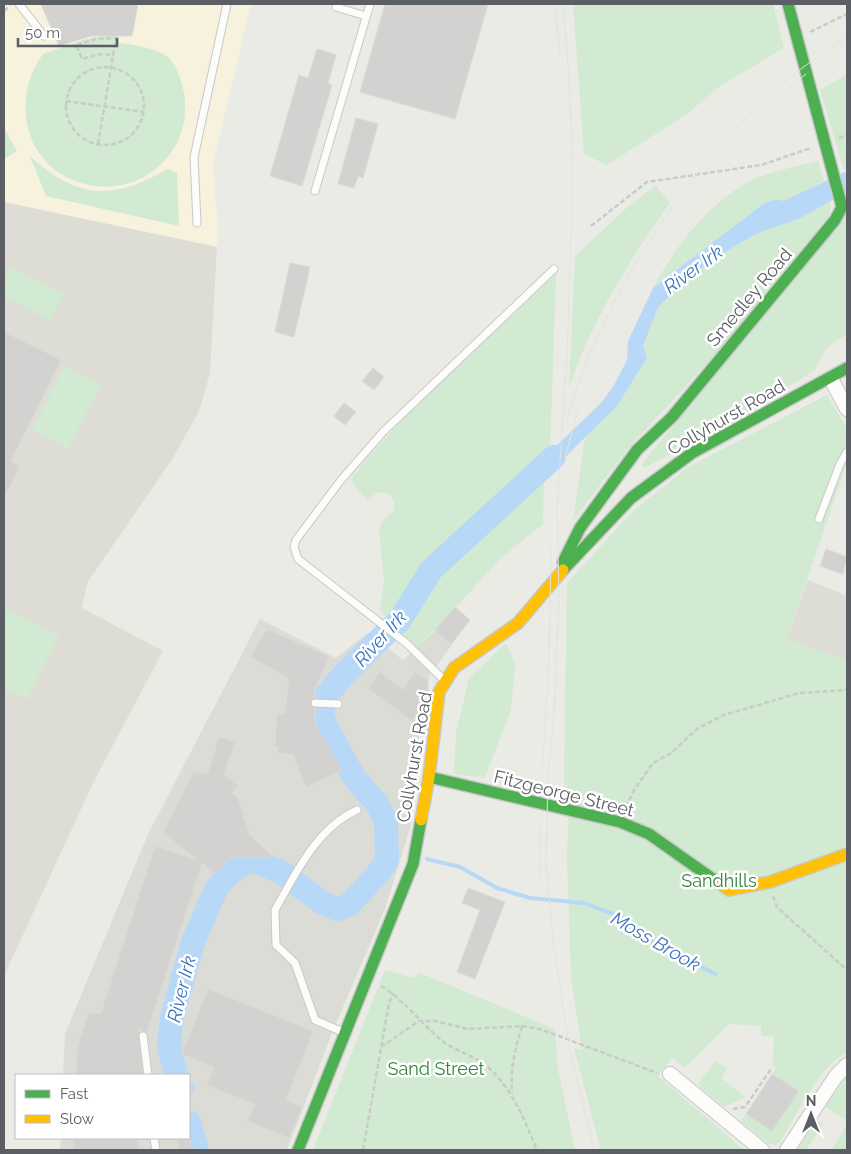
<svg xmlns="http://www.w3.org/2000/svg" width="851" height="1154" viewBox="0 0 851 1154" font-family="Raleway,sans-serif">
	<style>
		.commercial { fill: #f6f2de }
		.industrial { fill: #dcdcd7 }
		.education { fill: #dddcd5 }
		.green { fill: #d2e9d2 }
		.water { fill: #b8d8f8 }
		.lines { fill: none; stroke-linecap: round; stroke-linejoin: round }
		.stream { stroke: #b8d8f8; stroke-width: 4 }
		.river { stroke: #b8d8f8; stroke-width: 24 }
		.building { fill: #d3d2d0; stroke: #dadad5 }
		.lane-casing { stroke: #c8c8c6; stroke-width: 9 }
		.street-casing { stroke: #c8c8c6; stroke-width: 16 }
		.fast-casing { stroke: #c8c8c8; stroke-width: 14 }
		.slow-casing { stroke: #c8c8c8; stroke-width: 14 }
		.path { stroke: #c7ccc9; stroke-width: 2.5; stroke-dasharray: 5 2.5; stroke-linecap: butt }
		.lane { stroke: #fcfcfb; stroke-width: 7 }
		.street { stroke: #fcfcfb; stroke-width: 14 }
		.fast { stroke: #4caf50; stroke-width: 11 }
		.slow { stroke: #ffc107; stroke-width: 11 }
		.tram { stroke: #e2e2e2; stroke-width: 1 }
		.labels { text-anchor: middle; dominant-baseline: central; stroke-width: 5; stroke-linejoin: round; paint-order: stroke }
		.street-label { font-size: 18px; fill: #5b5e64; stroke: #fff }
		.park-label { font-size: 18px; fill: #31853b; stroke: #fff }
		.water-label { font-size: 19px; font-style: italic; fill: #3d73bf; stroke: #fff }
	</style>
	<rect width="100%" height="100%" fill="#ebebe6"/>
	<path class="commercial" d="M 4,4 L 251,4 L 213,164 L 218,231 L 217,247 L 4,202 Z"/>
	<path class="industrial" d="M 455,607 L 470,620 L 430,675 L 420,726 L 410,828 L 385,909 L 334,1028 L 287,1150 L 60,1150 L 61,1138 L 189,1138 L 189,1075 L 63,1075 L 65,1034 L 148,834 L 260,619 L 336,658 L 368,633 L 403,660 L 432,634 Z"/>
	<path class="education" d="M 4,202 L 217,247 L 210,373 L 199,411 L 173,458 L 87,583 L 82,608 L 163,651 L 94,781 L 4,976 Z
		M 808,580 L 847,596 L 847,661 L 787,639 Z"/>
	<path class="green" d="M 573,4 L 773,4 L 784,48 L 720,86 L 687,114 L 607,165 L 584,154 Z
		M 103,36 L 119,36 L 119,43 C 133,45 150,47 163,54 C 172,58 177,70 180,78 C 204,145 141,206 75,181 C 56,174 40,159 32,140 C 20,111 25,79 43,54 L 86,39 Z
		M 847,74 L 847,169 L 844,170 L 820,90 Z
		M 4,128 L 17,151 L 4,159 Z
		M 30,156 C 77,199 112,201 168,169 L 177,173 L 179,226 L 46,196 Z
		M 818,161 L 824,181 L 783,201 L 763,204 L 653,288 C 675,247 709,202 752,180 C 771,171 797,167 818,161 Z
		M 656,185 L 670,203 C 632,255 588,327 569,389 L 575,256 L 630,205 Z
		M 830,202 L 831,207 L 828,217 L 709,361 L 625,452 L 573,521 L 585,437 L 617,406 L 647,358 L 643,346 L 658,307 L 685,281 L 713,259 L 756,234 Z
		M 847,213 L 847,334 L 826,348 L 815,370 L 722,427 L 644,468 L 641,465 Z
		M 10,267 L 64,294 L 50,321 L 4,297 L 4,280 Z
		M 556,274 L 550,451 L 428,565 L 390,623 L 380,610 L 384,582 L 379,529 L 383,520 L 393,512 L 395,504 L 389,494 L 377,492 L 368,500 L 358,491 L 351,479 L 367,458 L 409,413 Z
		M 64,366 L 101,385 L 68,449 L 32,430 Z
		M 827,395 L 847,429 L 847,462 L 787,639 L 847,661 L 847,1053 C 821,1062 795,1118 781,1141 L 776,1145 L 769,1144 L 741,1121 L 746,1114 L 772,1131 L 799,1091 L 772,1074 L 776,1068 L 773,1065 L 774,1037 L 761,1035 L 761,1026 L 729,1024 L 685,1068 L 672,1058 L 658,1076 L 744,1150 L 601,1150 L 574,1048 L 582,1050 L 571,978 L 567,858 L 569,803 L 564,782 L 567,583 L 632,512 L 688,467 Z
		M 544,478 L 543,524 L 501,558 L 435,630 L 417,647 L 398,632 L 437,574 L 505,508 Z
		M 4,608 L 59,636 L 27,700 L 4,688 Z
		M 506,643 L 515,665 L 511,710 L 485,778 L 454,774 L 456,733 L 469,678 Z
		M 385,970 L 413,978 L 420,973 L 555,1029 L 558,1070 L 575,1150 L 313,1150 Z
		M 716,1061 L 727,1068 L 721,1078 L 745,1097 L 725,1107 L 699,1087 L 700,1081 Z
		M 847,1076 L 847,1119 L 846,1120 L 827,1108 L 826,1105 Z
		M 817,1119 L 823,1125 L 806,1150 L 798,1149 Z
		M 847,1125 L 847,1150 L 831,1150 Z"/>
	<path class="water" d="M 847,171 L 847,192 L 800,218 L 756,234 L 713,259 L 685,281 L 658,307 L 643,346 L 647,358 L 617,406 L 544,478 L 529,487 L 529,472 L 600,404 L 613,387 L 627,360 L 628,341 L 653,288 L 763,204 L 776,199 L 783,201 Z"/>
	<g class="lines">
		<path class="stream" d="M 427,859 L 460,867 L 497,888 L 530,898 L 584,903 L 626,919 L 654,943 L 715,974
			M 189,1094 L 193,1086"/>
		<path class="river" d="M 176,1075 L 169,1046 L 172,1017 L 193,942 L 216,889 L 228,874 L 246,862 L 257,862 L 281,872 L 324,904 L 338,909 L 349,905 L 380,871 L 387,860 L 386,822 L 378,805 L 353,776 L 325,724 L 322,712 L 326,696 L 345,673 L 400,620 L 431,570 L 554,457
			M 189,1122 L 197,1150"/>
	</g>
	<path class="building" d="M 41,4 L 138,4 L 132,36 L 91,36 L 59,46 Z
		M 385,4 L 488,4 L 455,119 L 360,92 Z
		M 317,49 L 336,55 L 328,83 L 332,85 L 302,186 L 270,176 L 299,75 L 308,78 Z
		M 356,118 L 378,124 L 363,178 L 358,176 L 354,188 L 338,184 Z
		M 290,263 L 310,267 L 294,337 L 275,332 Z
		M 4,332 L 61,360 L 11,461 L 20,466 L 4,498 Z
		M 373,368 L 384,377 L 374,390 L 362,381 Z
		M 344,403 L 356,412 L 345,425 L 334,416 Z
		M 826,549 L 847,557 L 843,574 L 820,566 Z
		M 455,607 L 470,620 L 451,644 L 435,630 Z
		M 267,629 L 329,657 L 315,688 L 315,698 L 310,703 L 315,708 L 315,723 L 342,770 L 306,787 L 293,754 L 277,753 L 279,747 L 275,746 L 277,714 L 285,714 L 289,678 L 250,657 Z
		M 380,672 L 403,690 L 415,672 L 428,680 L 428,691 L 420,702 L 424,705 L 412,721 L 368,688 Z
		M 219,737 L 235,742 L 224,775 L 238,786 L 232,793 L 238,798 L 249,834 L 273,857 L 230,858 L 215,874 L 202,863 L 147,1032 L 139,1029 L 143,1075 L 76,1075 L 78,1045 L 88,1014 L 101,1013 L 155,846 L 197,860 L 163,832 L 193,772 L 208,773 Z
		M 468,888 L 505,902 L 475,979 L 457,972 L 480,910 L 462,903 Z
		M 208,989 L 313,1031 L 286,1100 L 302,1107 L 289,1138 L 248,1121 L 255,1104 L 207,1085 L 214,1067 L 182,1054 Z
		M 772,1074 L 799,1091 L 772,1131 L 746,1114 Z
		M 73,1138 L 137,1138 L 139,1150 L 73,1150 Z
		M 176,1138 L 188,1138 L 193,1150 L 180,1150 Z"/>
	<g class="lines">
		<defs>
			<path id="lane" d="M 19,4 L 44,36
				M 336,7 L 366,16
				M 315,191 L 370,4
				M 197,223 L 194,157 L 227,4
				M 819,519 L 840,464 L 847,452
				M 444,680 L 406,643 L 298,559 L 294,547 L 296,540 L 341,480 L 383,432 L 554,269
				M 315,703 L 338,704
				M 345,1033 L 315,1020 L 295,963 L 276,945 L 275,910 C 296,873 317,828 357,810
				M 143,1036 L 148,1075
				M 154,1138 L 156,1150"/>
			<path id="street" d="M 831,379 L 847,409
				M 670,1074 L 762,1150
				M 787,1150 L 836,1076 L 847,1065"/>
			<path id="fast" d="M 563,562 L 580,528 L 637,450 L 672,417 L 835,220 L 842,207 L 788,4
				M 563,570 L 631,498 L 692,453 L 847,368
				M 429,777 L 620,822 L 649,834 L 720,884
				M 298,1150 L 413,864 L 421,820"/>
			<path id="slow" d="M 421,820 L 429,777 L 439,692 L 454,668 L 518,623 L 563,570
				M 720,884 L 729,890 L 770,882 L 847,854"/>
		</defs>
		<use href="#lane" class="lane-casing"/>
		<use href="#street" class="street-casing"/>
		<use href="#fast" class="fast-casing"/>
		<use href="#slow" class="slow-casing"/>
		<path class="path" d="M 4,11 L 10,6
			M 810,32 L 847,14
			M66 106a39 39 0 1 1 78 0a39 39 0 1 1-78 0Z
			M 66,101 L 143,112
			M 839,138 L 847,135
			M 98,144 L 116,38 L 96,39 L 76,45 L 82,59 L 100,54 L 114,55
			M 591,226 L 647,182 L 761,165 L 811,148
			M 626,807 L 634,790 L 653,763 L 671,753 L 698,728 L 724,715 L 799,693 L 847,690
			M 773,896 L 777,907 L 847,970
			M 381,986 C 403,999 420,1022 440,1039 C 455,1052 475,1055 489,1068 C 513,1090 525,1121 537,1150
			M 522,1026 L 540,1029 L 657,1073
			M 381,1047 L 419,1021 L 435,1021 L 468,1029 L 522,1026 C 515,1049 510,1069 512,1093
			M 733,1109 L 745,1107 L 771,1069
			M 846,1123 L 847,1122
			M 363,1150 L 389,1003 L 393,993"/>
		<use href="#lane" class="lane"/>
		<use href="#street" class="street"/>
		<use href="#fast" class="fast"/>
		<use href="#slow" class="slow"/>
		<path class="tram" d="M 555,4 L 560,55
			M 563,4 L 569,78 L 573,168 L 567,355 L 557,508 L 559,598 L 554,717 L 548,775 L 546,862 L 553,942 L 569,1046 L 594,1150
			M 779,96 L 806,74
			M 567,420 C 605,280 722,112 847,37
			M 565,458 L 578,410
			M 542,770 L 549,664 L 551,547
			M 539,825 L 541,882"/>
	</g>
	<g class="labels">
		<g class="street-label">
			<text transform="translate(749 297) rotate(-50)">Smedley Road</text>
			<text transform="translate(726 417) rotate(-30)">Collyhurst Road</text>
			<text transform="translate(414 757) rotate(-80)">Collyhurst Road</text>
			<text transform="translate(564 793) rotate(14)">Fitzgeorge Street</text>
		</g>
		<g class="park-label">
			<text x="719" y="880">Sandhills</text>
			<text x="436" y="1068">Sand Street</text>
		</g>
		<g class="water-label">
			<text transform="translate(693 269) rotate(-36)">River Irk</text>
			<text transform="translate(380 638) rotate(-48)">River Irk</text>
			<text transform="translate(656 941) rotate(30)">Moss Brook</text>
			<text transform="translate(181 989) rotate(-76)">River Irk</text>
		</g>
	</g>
	<rect width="851" height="1154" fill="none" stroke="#5b5e64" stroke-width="10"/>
	<rect x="15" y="1074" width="175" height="65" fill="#ffffff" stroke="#bdbfc1"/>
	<rect x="25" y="1090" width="25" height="8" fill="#4caf50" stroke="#bdbfc1"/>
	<text x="60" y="1099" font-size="15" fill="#5b5e64">Fast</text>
	<rect x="25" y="1115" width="25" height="8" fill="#ffc107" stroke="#bdbfc1"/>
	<text x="60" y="1124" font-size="15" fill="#5b5e64">Slow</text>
	<g transform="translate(811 1114)" stroke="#ffffff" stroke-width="4" paint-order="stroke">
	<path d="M0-4L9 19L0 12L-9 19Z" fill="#5b5e64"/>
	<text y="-8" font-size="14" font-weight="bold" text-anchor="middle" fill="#5b5e64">N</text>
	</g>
	<path d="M18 38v8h99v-8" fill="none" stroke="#5b5e64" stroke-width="2.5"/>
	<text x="25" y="38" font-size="15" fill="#5b5e64" stroke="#ffffff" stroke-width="4" paint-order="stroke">50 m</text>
</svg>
